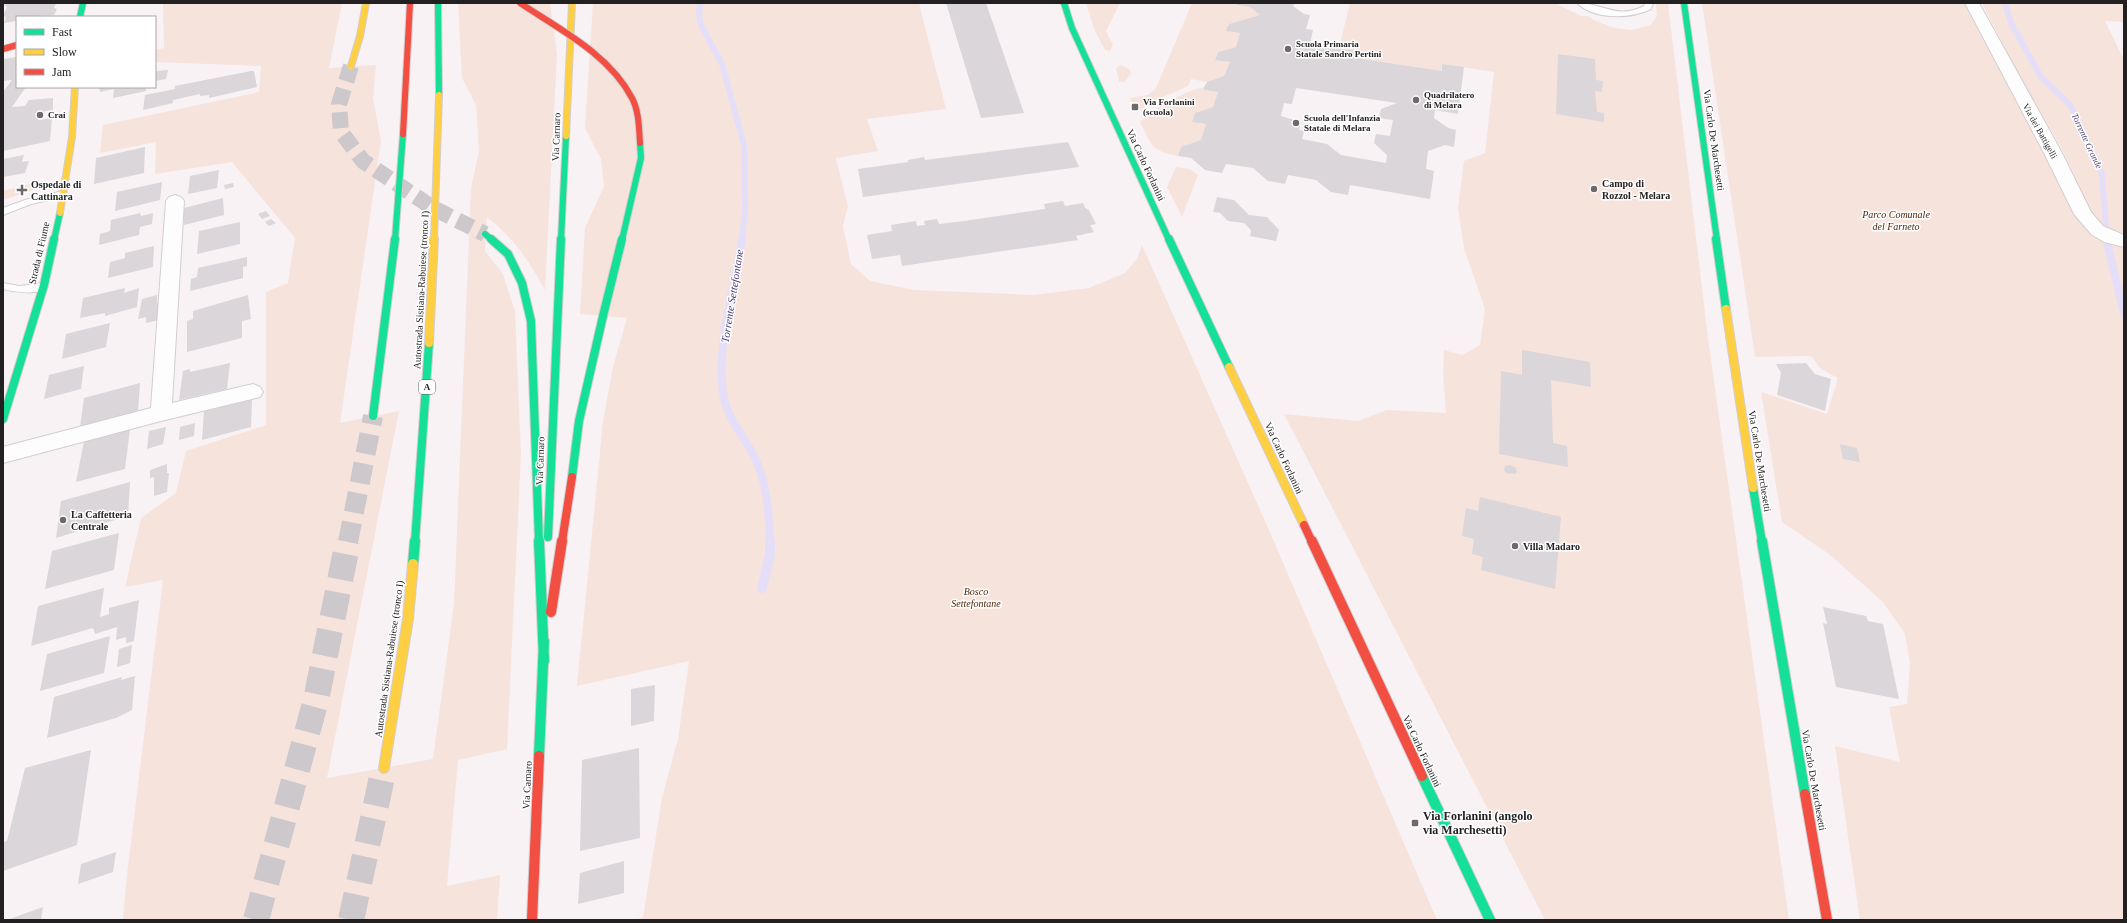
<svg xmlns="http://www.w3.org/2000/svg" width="2127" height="923" viewBox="0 0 2127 923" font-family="'Times New Roman',serif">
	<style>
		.green { fill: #f6e3dc }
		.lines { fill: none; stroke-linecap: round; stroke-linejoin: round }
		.stream-far2 { stroke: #e5def8; stroke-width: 6 }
		.stream-far1 { stroke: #e5def8; stroke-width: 8 }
		.stream { stroke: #e5def8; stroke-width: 10 }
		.building { fill: #dad6d9; fill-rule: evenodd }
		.highway-tunnel-far2 { stroke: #cdc8cb; stroke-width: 16; stroke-dasharray: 16 8; stroke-linecap: butt }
		.highway-tunnel-far1 { stroke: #cdc8cb; stroke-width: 20; stroke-dasharray: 20 10; stroke-linecap: butt }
		.highway-tunnel { stroke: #cdc8cb; stroke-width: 26; stroke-dasharray: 26 13; stroke-linecap: butt }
		.lane-casing { stroke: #d2cecf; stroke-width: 2 }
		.street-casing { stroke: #d2cecf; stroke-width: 2 }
		.fast-far2-casing { stroke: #d2cecf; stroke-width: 8 }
		.fast-far1-casing { stroke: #d2cecf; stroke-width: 10 }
		.fast-casing { stroke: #d2cecf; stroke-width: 12 }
		.slow-far2-casing { stroke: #d2cecf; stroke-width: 8 }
		.slow-far1-casing { stroke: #d2cecf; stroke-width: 10 }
		.slow-casing { stroke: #d2cecf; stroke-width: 12 }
		.jam-far2-casing { stroke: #d2cecf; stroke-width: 8 }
		.jam-far1-casing { stroke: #d2cecf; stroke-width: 10 }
		.jam-casing { stroke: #d2cecf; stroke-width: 12 }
		.lane { fill: #fefdfe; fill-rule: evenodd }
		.street { fill: #fefdfe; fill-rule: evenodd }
		.fast-far2 { stroke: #16e098; stroke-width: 6 }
		.fast-far1 { stroke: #16e098; stroke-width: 8 }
		.fast { stroke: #16e098; stroke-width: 10 }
		.slow-far2 { stroke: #ffcf43; stroke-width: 6 }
		.slow-far1 { stroke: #ffcf43; stroke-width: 8 }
		.slow { stroke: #ffcf43; stroke-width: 10 }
		.jam-far2 { stroke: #f24e42; stroke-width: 6 }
		.jam-far1 { stroke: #f24e42; stroke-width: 8 }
		.jam { stroke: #f24e42; stroke-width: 10 }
		.fast-bridge-far1-casing { stroke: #d1cecf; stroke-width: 8; stroke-linecap: butt }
		.fast-bridge-casing { stroke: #d1cecf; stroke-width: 10; stroke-linecap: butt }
		.jam-bridge-casing { stroke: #d1cecf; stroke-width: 8; stroke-linecap: butt }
		.fast-bridge-far1 { stroke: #16e098; stroke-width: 6 }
		.fast-bridge { stroke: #16e098; stroke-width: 8 }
		.jam-bridge { stroke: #f24e42; stroke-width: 6 }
		.poi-dot { fill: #6e6a6b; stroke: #fff; stroke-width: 1.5 }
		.labels { text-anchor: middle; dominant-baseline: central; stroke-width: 3; stroke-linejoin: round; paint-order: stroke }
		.far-poi-label { font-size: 9px; font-weight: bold; fill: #232021; stroke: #fff; text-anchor: start }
		.far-street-label { font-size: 9px; fill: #232021; stroke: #fff }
		.far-water-label { font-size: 9px; font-style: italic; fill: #4d3e75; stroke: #fff }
		.shield { fill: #fff; stroke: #656364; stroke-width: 1 }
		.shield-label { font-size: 9px; font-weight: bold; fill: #232021 }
		.street-label { font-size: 10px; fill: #232021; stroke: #fff }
		.poi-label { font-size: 10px; font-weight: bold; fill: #232021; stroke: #fff; text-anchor: start }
		.park-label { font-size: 10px; font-style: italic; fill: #4e2509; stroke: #fff }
		.water-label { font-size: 11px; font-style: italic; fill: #4d3e75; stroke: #fff }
		.near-poi-label { font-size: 12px; font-weight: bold; fill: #232021; stroke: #fff; text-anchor: start }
	</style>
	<rect width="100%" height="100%" fill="#f8f2f5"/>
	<path class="green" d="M 163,3 L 342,3 L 329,68 L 376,65 L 373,99 L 381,141 L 340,423 L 399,411 L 327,778 L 433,759 L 454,604 L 471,188 L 479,151 L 476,105 L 462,78 L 458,3 L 550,3 L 557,54 L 545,290 C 528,259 515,240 487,217 L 485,251 L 503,274 L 515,312 L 521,454 L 507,749 L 458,760 L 447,886 L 500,875 L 497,920 L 123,920 L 127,875 L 163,580 L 125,587 L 141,518 L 176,493 L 186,451 L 266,425 L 266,292 L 288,283 L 295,238 L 232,162 L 155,174 L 156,142 L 100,153 L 103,125 L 259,92 L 261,66 L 155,62 L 155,50 L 164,48 Z
		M 593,3 L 919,3 L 946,109 L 867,119 L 878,151 L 836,158 L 848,206 L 843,226 L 851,264 L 870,281 L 914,290 L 1034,295 L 1089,288 L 1125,273 L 1137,259 L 1142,245 L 1265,521 L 1437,920 L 635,920 L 643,917 L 662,798 L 678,739 L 689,661 L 577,686 L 603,421 L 613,367 L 627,318 L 580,314 L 585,228 L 604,186 L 601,159 L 585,128 Z
		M 1086,3 L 1120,3 L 1106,31 L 1113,45 L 1110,51 L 1105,50 L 1095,31 Z
		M 1192,3 L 1237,3 L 1237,5 L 1250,7 L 1260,15 L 1229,24 L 1227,31 L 1240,33 L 1236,47 L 1218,52 L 1215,59 L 1230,62 L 1224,76 L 1207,82 L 1191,79 L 1188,86 L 1149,103 L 1136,114 L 1140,109 L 1137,103 L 1132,103 L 1130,98 L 1148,95 L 1156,88 Z
		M 1350,3 L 1555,3 L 1581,16 L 1588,16 L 1594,20 L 1614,28 L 1632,30 L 1651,25 L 1657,16 L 1656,3 L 1668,3 L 1708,338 L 1789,920 L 1545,920 L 1284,414 L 1358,421 L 1387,410 L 1446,413 L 1443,373 L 1444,350 L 1462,355 L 1480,345 L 1485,309 L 1464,248 L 1458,208 L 1464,161 L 1485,153 L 1494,72 L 1443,64 L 1442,71 L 1356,58 L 1357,51 L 1339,48 Z
		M 1702,3 L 1964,3 L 2077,218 L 2094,235 L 2124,246 L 2124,920 L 1860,920 L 1835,746 L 1900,762 L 1889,707 L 1907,704 L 1910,663 L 1905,634 L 1883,602 L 1829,554 L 1782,522 L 1761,392 L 1827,414 L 1838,378 L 1821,369 L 1811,356 L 1755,357 Z
		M 1982,3 L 2123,3 L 2124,22 L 2105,21 L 2124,60 L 2124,233 L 2106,228 L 2093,215 L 2061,147 L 2020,78 Z
		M 1121,65 L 1130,70 L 1131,74 L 1124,82 L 1119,82 L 1116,68 Z
		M 1204,87 L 1204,90 L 1218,92 L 1213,107 L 1195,113 L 1192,122 L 1206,124 L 1201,140 L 1181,147 L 1178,156 C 1150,150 1153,147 1140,122 C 1158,106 1180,93 1204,87 Z
		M 1176,167 L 1190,169 L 1198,175 L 1182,217 L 1167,187 Z
		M 42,181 L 42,184 L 31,191 L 3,200 L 3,191 Z"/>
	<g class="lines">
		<path class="stream-far2" d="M 700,3 L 699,16 L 701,25 L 722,64 L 744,145 L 745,210 L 742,240
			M 2005,3 L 2011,23 L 2041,77 L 2071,106 L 2102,174 L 2106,228"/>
		<path class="stream-far1" d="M 742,239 C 735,286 713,356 725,402 C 730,422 745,438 754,456 C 767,483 769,512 770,542
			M 2107,242 L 2124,314"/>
		<path class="stream" d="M 762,588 L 770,554 L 770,541"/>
	</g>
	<path class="building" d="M 3,3 L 56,3 L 54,8 L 57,9 L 54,15 L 17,17 L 17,21 L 4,23 L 6,17 L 3,16 L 7,7 Z
		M 946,3 L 986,3 L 1024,113 L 981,118 Z
		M 1237,3 L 1294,3 L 1293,6 L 1304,14 L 1310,15 L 1306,29 L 1313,30 L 1310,44 L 1357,51 L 1356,58 L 1442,71 L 1442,64 L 1464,67 L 1458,114 L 1435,110 L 1434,118 L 1448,128 L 1456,130 L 1454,147 L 1445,145 L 1428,151 L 1426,169 L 1434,171 L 1430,199 L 1350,185 L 1348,195 L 1331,192 L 1316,180 L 1288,175 L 1285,184 L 1268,181 L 1253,168 L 1226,164 L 1222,173 L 1205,170 L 1191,158 L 1178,156 L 1181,147 L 1201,140 L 1206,124 L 1192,122 L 1195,113 L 1213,107 L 1218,92 L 1204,90 L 1204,87 L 1207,82 L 1224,76 L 1230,62 L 1215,60 L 1218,52 L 1236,47 L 1240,33 L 1226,31 L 1229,24 L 1260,15 L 1250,7 L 1237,5 ZM 1296,88 L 1397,103 L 1381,109 L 1379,118 L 1393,120 L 1390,136 L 1376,134 L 1374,143 L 1387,155 L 1386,163 L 1341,155 L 1327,144 L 1302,139 L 1304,131 L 1299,130 L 1301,122 L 1281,116 L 1284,103 L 1292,104 Z
		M 1558,54 L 1595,59 L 1596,80 L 1603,81 L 1602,92 L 1595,91 L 1597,112 L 1604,113 L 1604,122 L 1556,114 Z
		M 17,57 L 17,87 L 26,87 L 12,107 L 25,106 L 29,100 L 53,98 L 53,110 L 44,111 L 39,120 L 52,118 L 50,141 L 3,151 L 3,92 L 12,80 L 3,81 L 3,59 Z
		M 168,70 L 166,79 L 155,81 L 156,71 Z
		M 251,71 L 254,71 L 257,87 L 209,98 L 209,95 L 200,96 L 200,94 L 173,100 L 173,103 L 143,110 L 145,95 L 175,89 L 175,86 Z
		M 99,87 L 146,87 L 146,91 L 113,98 L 114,89 L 100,92 Z
		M 1068,142 L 1079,167 L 863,197 L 858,169 L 908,162 L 908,160 L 924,157 L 925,160 Z
		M 145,147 L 144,173 L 94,184 L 96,158 Z
		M 24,155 L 22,162 L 29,161 L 25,173 L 3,177 L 3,159 Z
		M 219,170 L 217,188 L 188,194 L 190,176 Z
		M 162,182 L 160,200 L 115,211 L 117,192 Z
		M 233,183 L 234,187 L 225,189 L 224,185 Z
		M 1217,197 L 1234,200 L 1249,215 L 1267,217 L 1279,230 L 1276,241 L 1250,236 L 1251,230 L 1244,223 L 1228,221 L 1220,213 L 1213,212 Z
		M 223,198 L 224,215 L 184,225 L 184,208 Z
		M 1063,201 L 1065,206 L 1083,203 L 1085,208 L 1089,210 L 1096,224 L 1090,225 L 1094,232 L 1076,236 L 1078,240 L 902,266 L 900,255 L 872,259 L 867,235 L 892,231 L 891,225 L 916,221 L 917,226 L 925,225 L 924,221 L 937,219 L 939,224 L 964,221 L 1045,209 L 1044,204 Z
		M 266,211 L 270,216 L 262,219 L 258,214 Z
		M 140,213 L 141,216 L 153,213 L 152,224 L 140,227 L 139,235 L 99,245 L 100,234 L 110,231 L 111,220 Z
		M 271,219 L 276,223 L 269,226 L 265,222 Z
		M 240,222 L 240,244 L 197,254 L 199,231 Z
		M 154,246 L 153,267 L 108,278 L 110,262 L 125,258 L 125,253 Z
		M 247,257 L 247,266 L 243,267 L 243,278 L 190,291 L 191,279 L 197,277 L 198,268 Z
		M 125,288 L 124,293 L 139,288 L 137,307 L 105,316 L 105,313 L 80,318 L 83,298 Z
		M 157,295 L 157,303 L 161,302 L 159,320 L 146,323 L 146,317 L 138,319 L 142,299 Z
		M 248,295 L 251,319 L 242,321 L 242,338 L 187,352 L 187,321 L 193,319 L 193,311 Z
		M 110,323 L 106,347 L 62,359 L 66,334 Z
		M 1522,350 L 1590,362 L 1591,387 L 1551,380 L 1553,443 L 1567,446 L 1568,467 L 1499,454 L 1501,371 L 1522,375 Z
		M 230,363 L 227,389 L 179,400 L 183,371 L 190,369 L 190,372 Z
		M 1806,363 L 1815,374 L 1831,379 L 1825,411 L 1777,395 L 1781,373 L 1776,364 Z
		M 84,366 L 81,389 L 44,399 L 49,375 Z
		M 140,383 L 138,412 L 80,427 L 84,398 Z
		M 252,399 L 251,427 L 202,440 L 204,411 Z
		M 195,423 L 194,436 L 179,440 L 180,427 Z
		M 166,427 L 163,444 L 147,449 L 149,431 Z
		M 130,429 L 125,469 L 76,482 L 84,441 Z
		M 1840,444 L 1857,448 L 1860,462 L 1843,459 Z
		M 167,464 L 167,473 L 169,473 L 167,492 L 154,496 L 154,477 L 150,478 L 150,470 Z
		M 1510,465 L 1516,468 L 1517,472 L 1515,474 L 1506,473 L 1504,470 L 1505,466 Z
		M 130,482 L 128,516 L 56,538 L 61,501 Z
		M 1480,497 L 1561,517 L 1555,589 L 1481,570 L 1483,557 L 1472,554 L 1474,539 L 1462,536 L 1466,508 L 1478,511 Z
		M 119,533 L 114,570 L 45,589 L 52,551 Z
		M 104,588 L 100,617 L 109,614 L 109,608 L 139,600 L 134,641 L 126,643 L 126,637 L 116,640 L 117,627 L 95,634 L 93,628 L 31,646 L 38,606 Z
		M 1823,607 L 1866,616 L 1868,621 L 1883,624 L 1899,699 L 1836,687 L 1823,623 L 1827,624 Z
		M 110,636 L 104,673 L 40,691 L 47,654 Z
		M 132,645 L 130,663 L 117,667 L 119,649 Z
		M 135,676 L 132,710 L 116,718 L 47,738 L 54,697 L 122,677 L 121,680 Z
		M 655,685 L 654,721 L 631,726 L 631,689 Z
		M 639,748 L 640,838 L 580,851 L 582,760 Z
		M 91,750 L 77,845 L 3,871 L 3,842 L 7,841 L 25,768 Z
		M 116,852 L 113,872 L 78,884 L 81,864 Z
		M 624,861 L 624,893 L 578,904 L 580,873 Z
		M 43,907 L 41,920 L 7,920 Z"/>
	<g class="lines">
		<path class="highway-tunnel-far2" d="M 351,66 L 339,104 L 341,132 L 363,161 L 433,208 L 485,234"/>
		<path class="highway-tunnel-far1" d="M 348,542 L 373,416"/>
		<path class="highway-tunnel" d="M 256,920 L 316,700 L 348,541
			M 351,920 L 384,768"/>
		<defs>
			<path id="lane" d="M 1577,3 C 1603,3 1617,20 1644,6 L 1645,3 L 1653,3 L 1651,9 C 1631,19 1594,20 1577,3 Z
				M 63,191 L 68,194 L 66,196 L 31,204 L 3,215 L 3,208 L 25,200 Z
				M 3,283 L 19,286 L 43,283 L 48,286 C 41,296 14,292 3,289 Z"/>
			<path id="street" d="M 1965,3 L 1979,3 L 2062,153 L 2091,212 L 2103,226 L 2124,235 L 2124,247 L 2104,242 L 2091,234 L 2074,214 L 2044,153 Z
				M 175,195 L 181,197 L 184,201 L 172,403 L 253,384 L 260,387 L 263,392 L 260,397 L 161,421 L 3,463 L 3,447 L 151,408 L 166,201 L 169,197 Z"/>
			<path id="fast-far2" d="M 438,3 L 439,95
				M 1064,3 L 1072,28 L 1169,240
				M 1684,3 L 1717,240
				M 80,17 L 83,3
				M 485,234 L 492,240
				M 54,240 L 60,213
				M 395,240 L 403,134
				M 561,240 L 566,136"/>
			<path id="fast-far1" d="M 491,239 L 508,254 L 522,283 L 531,321 L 539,542
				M 1169,239 L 1229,367
				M 1716,239 L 1726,309
				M 373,416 L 395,239
				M 3,419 L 44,285 L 54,239
				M 572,477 L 579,421 L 603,316
				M 1753,488 L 1762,542
				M 548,537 L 561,239
				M 415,542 L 429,343"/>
			<path id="fast" d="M 539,541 L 544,661
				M 1762,541 L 1805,794
				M 413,564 L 415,541
				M 539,756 L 544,641
				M 1422,776 L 1490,920"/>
			<path id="slow-far2" d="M 351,66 L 360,36 L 366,3
				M 566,136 L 572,3
				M 60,213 L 72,137 L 75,87
				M 434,240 L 439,95"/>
			<path id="slow-far1" d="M 1726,309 L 1753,488
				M 429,343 L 434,239
				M 1229,367 L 1304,525"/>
			<path id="slow" d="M 384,768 L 408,619 L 413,564"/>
			<path id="jam-far2" d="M 3,49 L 17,45
				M 403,134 L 410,3"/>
			<path id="jam-far1" d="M 1304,525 L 1312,542
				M 562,542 L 572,477"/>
			<path id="jam" d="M 1312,541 L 1422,776
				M 551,612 L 562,541
				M 1805,794 L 1827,920
				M 532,920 L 539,756"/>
		</defs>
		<use href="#lane" class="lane-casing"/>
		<use href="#street" class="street-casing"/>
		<use href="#fast-far2" class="fast-far2-casing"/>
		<use href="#fast-far1" class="fast-far1-casing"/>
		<use href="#fast" class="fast-casing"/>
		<use href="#slow-far2" class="slow-far2-casing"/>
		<use href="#slow-far1" class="slow-far1-casing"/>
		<use href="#slow" class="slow-casing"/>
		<use href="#jam-far2" class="jam-far2-casing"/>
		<use href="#jam-far1" class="jam-far1-casing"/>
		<use href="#jam" class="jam-casing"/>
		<use href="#lane" class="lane"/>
		<use href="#street" class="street"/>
		<use href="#fast-far2" class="fast-far2"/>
		<use href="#fast-far1" class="fast-far1"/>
		<use href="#fast" class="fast"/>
		<use href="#slow-far2" class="slow-far2"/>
		<use href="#slow-far1" class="slow-far1"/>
		<use href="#slow" class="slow"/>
		<use href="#jam-far2" class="jam-far2"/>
		<use href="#jam-far1" class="jam-far1"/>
		<use href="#jam" class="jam"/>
		<defs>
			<path id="fast-bridge-far1" d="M 622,240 L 641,158 L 640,143"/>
			<path id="fast-bridge" d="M 603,316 L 622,239"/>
			<path id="jam-bridge" d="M 520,3 C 559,29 609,54 632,98 C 639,111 639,128 640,143"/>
		</defs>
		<use href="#fast-bridge-far1" class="fast-bridge-far1-casing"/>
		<use href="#fast-bridge" class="fast-bridge-casing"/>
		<use href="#jam-bridge" class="jam-bridge-casing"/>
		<use href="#fast-bridge-far1" class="fast-bridge-far1"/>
		<use href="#fast-bridge" class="fast-bridge"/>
		<use href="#jam-bridge" class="jam-bridge"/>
	</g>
	<g class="poi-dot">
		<circle cx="1288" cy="49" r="4"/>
		<circle cx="1416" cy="100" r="4"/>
		<rect x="1131" y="103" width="8" height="8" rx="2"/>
		<circle cx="40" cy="115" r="4"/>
		<circle cx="1296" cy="123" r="4"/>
		<circle cx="1594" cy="189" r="4"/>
		<path d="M20 184h4v4h4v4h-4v4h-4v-4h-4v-4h4z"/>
		<circle cx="63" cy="520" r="4"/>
		<circle cx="1515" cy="546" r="4"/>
		<rect x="1411" y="819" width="8" height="8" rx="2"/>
	</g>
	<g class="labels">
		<g class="far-poi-label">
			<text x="1296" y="44">Scuola Primaria<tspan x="1296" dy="10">Statale Sandro Pertini</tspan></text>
			<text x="1424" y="95">Quadrilatero<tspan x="1424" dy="10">di Melara</tspan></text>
			<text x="1143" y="102">Via Forlanini<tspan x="1143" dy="10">(scuola)</tspan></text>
			<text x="48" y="115">Crai</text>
			<text x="1304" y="118">Scuola dell'Infanzia<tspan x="1304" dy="10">Statale di Melara</tspan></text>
		</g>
		<g class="far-street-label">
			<text transform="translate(2040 131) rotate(61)">Via dei Battigelli</text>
		</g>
		<g class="far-water-label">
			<text transform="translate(2087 141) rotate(65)">Torrente Grande</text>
		</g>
		<rect class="shield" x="419" y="380" width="16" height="14" rx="3"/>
		<g class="shield-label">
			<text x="427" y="387">A</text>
		</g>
		<g class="street-label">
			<text transform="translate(556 137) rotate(-88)">Via Carnaro</text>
			<text transform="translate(1714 140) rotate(82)">Via Carlo De Marchesetti</text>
			<text transform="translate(1146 165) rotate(65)">Via Carlo Forlanini</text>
			<text transform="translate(39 253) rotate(-77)">Strada di Fiume</text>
			<text transform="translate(421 290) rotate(-87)">Autostrada Sistiana-Rabuiese (tronco I)</text>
			<text transform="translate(1284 458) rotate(65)">Via Carlo Forlanini</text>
			<text transform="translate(540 461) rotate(-88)">Via Carnaro</text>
			<text transform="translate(1760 461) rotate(81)">Via Carlo De Marchesetti</text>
			<text transform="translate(389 659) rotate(-82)">Autostrada Sistiana-Rabuiese (tronco I)</text>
			<text transform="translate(1422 751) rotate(65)">Via Carlo Forlanini</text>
			<text transform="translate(1814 780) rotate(80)">Via Carlo De Marchesetti</text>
			<text transform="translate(527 785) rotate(-87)">Via Carnaro</text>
		</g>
		<g class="poi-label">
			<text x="1602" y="183">Campo di<tspan x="1602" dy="12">Rozzol - Melara</tspan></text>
			<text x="31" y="184">Ospedale di<tspan x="31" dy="12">Cattinara</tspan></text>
			<text x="71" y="514">La Caffetteria<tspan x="71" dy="12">Centrale</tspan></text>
			<text x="1523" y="546">Villa Madaro</text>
		</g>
		<g class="park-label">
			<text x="1896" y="214">Parco Comunale<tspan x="1896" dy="12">del Farneto</tspan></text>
			<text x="976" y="591">Bosco<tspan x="976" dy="12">Settefontane</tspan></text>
		</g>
		<g class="water-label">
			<text transform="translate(732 296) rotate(-81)">Torrente Settefontane</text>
		</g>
		<g class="near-poi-label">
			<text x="1423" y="816">Via Forlanini (angolo<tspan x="1423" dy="14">via Marchesetti)</tspan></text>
		</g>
	</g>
	<rect width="2127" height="923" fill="none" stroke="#232021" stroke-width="8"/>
	<rect x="16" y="16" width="140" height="72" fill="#ffffff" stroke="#a7a6a6"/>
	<rect x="24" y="29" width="20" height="6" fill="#16e098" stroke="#a7a6a6"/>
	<text x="52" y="36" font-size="12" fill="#232021">Fast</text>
	<rect x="24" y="49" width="20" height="6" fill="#ffcf43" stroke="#a7a6a6"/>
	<text x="52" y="56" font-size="12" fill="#232021">Slow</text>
	<rect x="24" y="69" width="20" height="6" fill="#f24e42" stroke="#a7a6a6"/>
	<text x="52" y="76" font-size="12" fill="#232021">Jam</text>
</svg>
